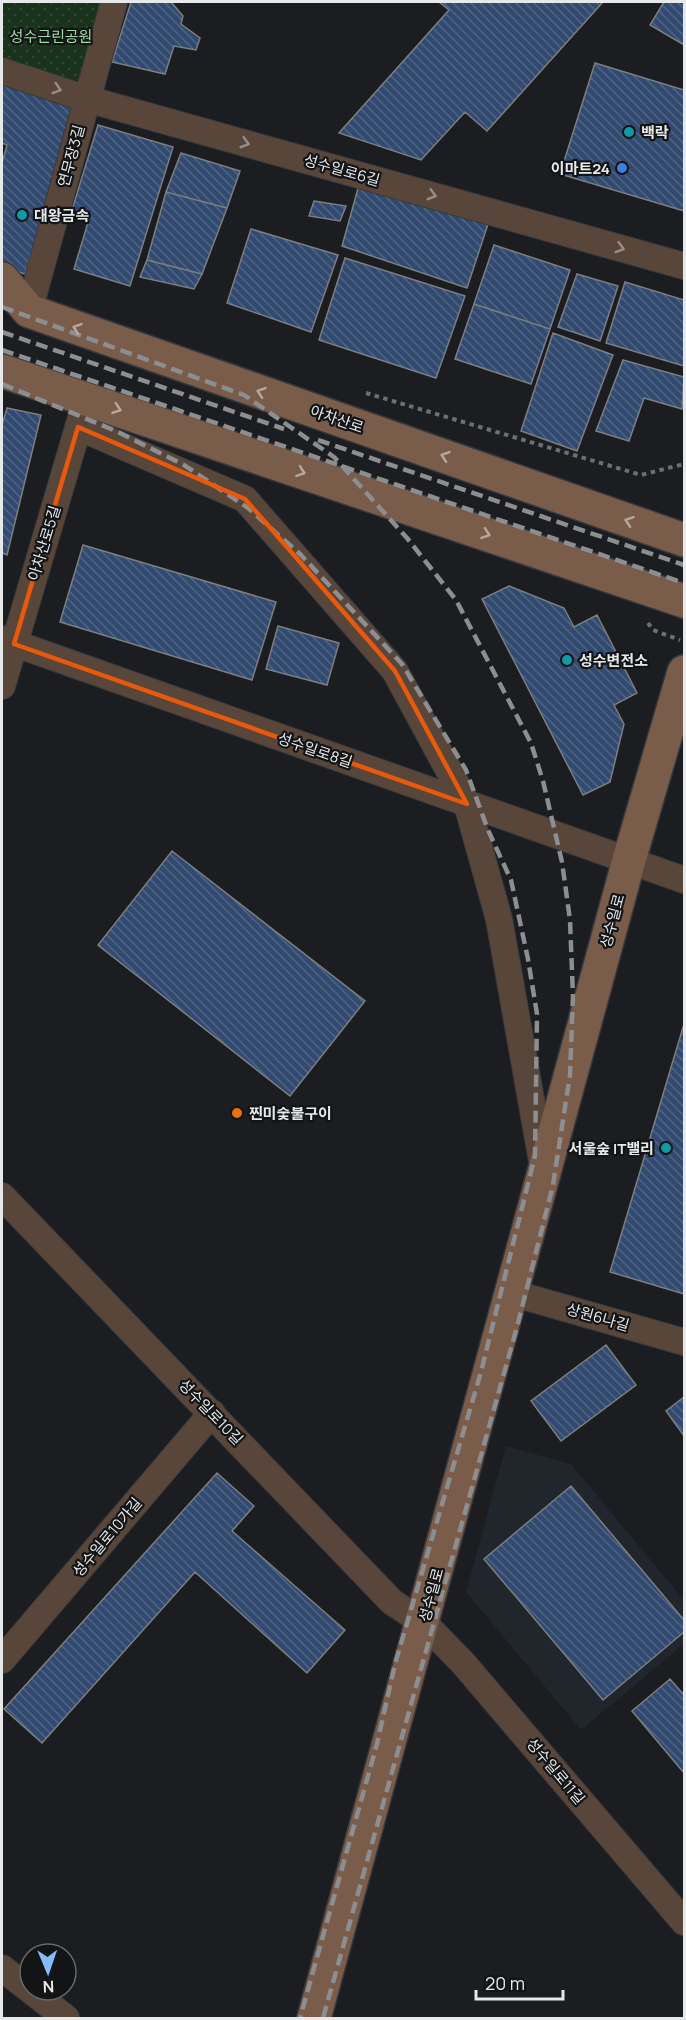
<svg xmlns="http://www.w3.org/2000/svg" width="686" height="2020" viewBox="0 0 686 2020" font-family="Manrope,'Noto Sans KR',sans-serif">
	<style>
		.built { fill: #21262d }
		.park { fill: url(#park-dots) }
		.building { fill: url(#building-back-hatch); stroke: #7c7e81; stroke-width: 1.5 }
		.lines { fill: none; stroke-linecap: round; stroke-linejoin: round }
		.street-casing { stroke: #37393c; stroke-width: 28 }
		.secondary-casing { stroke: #37393c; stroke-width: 36 }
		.path { stroke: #6d6f71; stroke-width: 4; stroke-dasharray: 4.5 4.5; stroke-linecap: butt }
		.street { stroke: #59463b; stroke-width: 26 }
		.secondary { stroke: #7a5c4b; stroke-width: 33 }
		.rail { stroke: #8c8e90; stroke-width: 4.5; stroke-dasharray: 12 6; stroke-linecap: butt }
		.oneway { stroke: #988f89 }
		.oneway2 { stroke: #b5a9a2 }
		.marked { fill: none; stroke: #e8590c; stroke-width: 4.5; stroke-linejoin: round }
		.culture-dot { fill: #0f9aa8; stroke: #121416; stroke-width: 2 }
		.shop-dot { fill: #3f7fe0; stroke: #121416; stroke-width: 2 }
		.food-dot { fill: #e8710a; stroke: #121416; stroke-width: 2 }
		.labels { text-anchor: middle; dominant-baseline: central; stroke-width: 4.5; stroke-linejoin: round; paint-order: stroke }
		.park-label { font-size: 15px; fill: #9cdba4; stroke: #121416 }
		.poi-label { font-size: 15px; font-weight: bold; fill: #e6e8e9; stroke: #121416; text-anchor: start }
		.street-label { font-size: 15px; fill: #e6e8e9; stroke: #121416 }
	</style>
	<defs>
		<pattern id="park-dots" width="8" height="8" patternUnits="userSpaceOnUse" patternTransform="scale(1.5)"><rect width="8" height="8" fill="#19331d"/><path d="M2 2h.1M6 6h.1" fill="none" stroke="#2f4733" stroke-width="1.8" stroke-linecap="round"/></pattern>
		<pattern id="building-back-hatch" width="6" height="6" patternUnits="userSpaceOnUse" patternTransform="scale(1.5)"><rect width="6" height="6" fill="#324a70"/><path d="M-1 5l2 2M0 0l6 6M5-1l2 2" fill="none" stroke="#506484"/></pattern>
	</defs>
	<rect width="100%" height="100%" fill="#1b1d20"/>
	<path class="built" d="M 506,1446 L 571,1464 L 684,1600 L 684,1644 L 581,1730 L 466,1592 Z"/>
	<path class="park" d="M 2,2 L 100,2 L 79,82 L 2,57 Z"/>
	<path class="building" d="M 131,2 L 171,2 L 183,16 L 181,24 L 200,38 L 196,50 L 174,46 L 165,74 L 112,62 Z
		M 439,2 L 603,2 L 487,131 L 465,112 L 421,160 L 339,133 L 449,10 Z
		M 664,2 L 684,2 L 684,45 L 650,25 Z
		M 595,63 L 684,90 L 684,211 L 560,174 Z
		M 2,83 L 76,104 L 25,274 L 2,267 L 2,163 L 7,145 L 2,143 Z
		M 98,125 L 173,147 L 130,286 L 74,269 L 89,219 L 71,213 Z
		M 181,153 L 240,171 L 227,208 L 166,192 Z
		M 359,185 L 489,221 L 467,288 L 342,246 Z
		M 166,192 L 227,208 L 202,274 L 147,260 Z
		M 314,201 L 346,206 L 340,221 L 309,216 Z
		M 251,229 L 338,255 L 311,332 L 227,303 Z
		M 494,245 L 570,270 L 550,329 L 474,304 Z
		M 345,258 L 465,296 L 436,378 L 319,340 Z
		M 147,260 L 202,274 L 194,289 L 140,277 Z
		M 577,274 L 618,286 L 600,341 L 558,327 Z
		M 625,282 L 684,300 L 684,366 L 606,343 Z
		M 474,304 L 550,329 L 531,384 L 455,359 Z
		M 553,333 L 613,355 L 577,451 L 521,431 Z
		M 623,360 L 684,377 L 682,409 L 644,398 L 629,441 L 596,431 Z
		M 7,408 L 41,415 L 7,555 L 2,553 L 2,425 Z
		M 83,545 L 276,602 L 252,680 L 60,622 Z
		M 509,586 L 564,608 L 574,627 L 597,615 L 637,693 L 614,705 L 624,724 L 610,782 L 583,795 L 482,599 Z
		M 278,626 L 339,643 L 327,685 L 266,669 Z
		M 172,851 L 365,1001 L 290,1096 L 98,945 Z
		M 684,1024 L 684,1294 L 610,1272 Z
		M 606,1345 L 636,1385 L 561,1441 L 531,1401 Z
		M 684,1397 L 684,1436 L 666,1411 Z
		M 217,1473 L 254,1506 L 232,1531 L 345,1630 L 307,1673 L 195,1572 L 42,1743 L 4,1709 Z
		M 571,1486 L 684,1620 L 684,1632 L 603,1700 L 484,1559 Z
		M 670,1679 L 684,1695 L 684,1773 L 632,1711 Z"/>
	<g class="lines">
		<defs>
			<path id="street" d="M 2,71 L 87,99 L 684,266
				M 29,311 L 114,2
				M 78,427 L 245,499 L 395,671 L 467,804 L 499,919 L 543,1167
				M 2,639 L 684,880
				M 2,686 L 83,411
				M 2,1196 L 392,1602 L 424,1623 L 463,1663 L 684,1922
				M 512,1293 L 684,1342
				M 2,1660 L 212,1413
				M 2,1968 L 66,2018"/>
			<path id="secondary" d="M 2,279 L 29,311 L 684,540
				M 2,371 L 684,601
				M 314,2018 L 629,860 L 684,672"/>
		</defs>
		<use href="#street" class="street-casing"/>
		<use href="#secondary" class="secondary-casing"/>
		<path class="path" d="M 366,393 L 641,475 L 684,464
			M 648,623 L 653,630 L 680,640"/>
		<use href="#street" class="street"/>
		<use href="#secondary" class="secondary"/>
		<path class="rail" d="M 2,307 L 244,395 L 334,457 L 407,538 L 456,600 L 531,743 L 543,781 L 562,862 L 570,920 L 573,996 L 570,1075 L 553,1185 L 517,1327 L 323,2018
			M 2,332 L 284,429
			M 2,350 L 684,583
			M 2,384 L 116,431 L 184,465 L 248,508 L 301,555 L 402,664 L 466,770 L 488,830 L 511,880 L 528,959 L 537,1014 L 535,1156 L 481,1372 L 395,1664 L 377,1744 L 300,2018
			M 318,440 L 684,565"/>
	</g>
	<defs><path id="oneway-chevron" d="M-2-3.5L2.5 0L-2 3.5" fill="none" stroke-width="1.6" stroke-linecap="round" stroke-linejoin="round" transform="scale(1.5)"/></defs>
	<g class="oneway">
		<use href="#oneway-chevron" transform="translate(57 89) rotate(18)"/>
		<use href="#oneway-chevron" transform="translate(245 143) rotate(16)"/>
		<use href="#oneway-chevron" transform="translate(432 195) rotate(16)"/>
		<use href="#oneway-chevron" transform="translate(620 248) rotate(16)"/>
	</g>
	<g class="oneway2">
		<use href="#oneway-chevron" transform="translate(77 328) rotate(-161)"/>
		<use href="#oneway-chevron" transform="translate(261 392) rotate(-161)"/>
		<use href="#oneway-chevron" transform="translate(117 409) rotate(19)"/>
		<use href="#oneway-chevron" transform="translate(445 456) rotate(-161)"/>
		<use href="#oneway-chevron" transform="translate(301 472) rotate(19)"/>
		<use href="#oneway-chevron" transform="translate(629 521) rotate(-161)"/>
		<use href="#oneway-chevron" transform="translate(486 534) rotate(19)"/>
	</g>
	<path class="marked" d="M 78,427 L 245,499 L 395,671 L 467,804 L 14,644 Z"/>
	<g class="culture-dot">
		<circle cx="629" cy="132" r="6"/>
		<circle cx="22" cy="215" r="6"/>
		<circle cx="567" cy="660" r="6"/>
		<circle cx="666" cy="1148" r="6"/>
	</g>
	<circle class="shop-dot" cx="622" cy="168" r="6"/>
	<circle class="food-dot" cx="237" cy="1113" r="6"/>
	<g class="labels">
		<g class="park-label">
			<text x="51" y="36">성수근린공원</text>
		</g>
		<g class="poi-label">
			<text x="641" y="132">백락</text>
			<text x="610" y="168" text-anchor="end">이마트24</text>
			<text x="34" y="215">대왕금속</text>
			<text x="579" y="660">성수변전소</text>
			<text x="249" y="1113">찐미숯불구이</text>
			<text x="654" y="1148" text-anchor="end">서울숲 IT밸리</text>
		</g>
		<g class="street-label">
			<text transform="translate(71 156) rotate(-75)">연무장3길</text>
			<text transform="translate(342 170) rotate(16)">성수일로6길</text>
			<text transform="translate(337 419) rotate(19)">아차산로</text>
			<text transform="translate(44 543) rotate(-73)">아차산로5길</text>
			<text transform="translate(315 750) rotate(19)">성수일로8길</text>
			<text transform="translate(612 921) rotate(-75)">성수일로</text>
			<text transform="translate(598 1317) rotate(16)">상원6나길</text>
			<text transform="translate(211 1412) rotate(46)">성수일로10길</text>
			<text transform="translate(107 1537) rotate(-50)">성수일로10가길</text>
			<text transform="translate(431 1595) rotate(-75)">성수일로</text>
			<text transform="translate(556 1771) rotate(50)">성수일로11길</text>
		</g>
	</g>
	<rect width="686" height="2020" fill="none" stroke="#e6e8e9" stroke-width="6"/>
	<g transform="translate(48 1972) rotate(178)"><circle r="28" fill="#121416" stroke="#67696a" stroke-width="1.5"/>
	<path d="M0-4.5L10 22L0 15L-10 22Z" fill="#85bbfb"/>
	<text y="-9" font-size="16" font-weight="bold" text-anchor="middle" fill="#e6e8e9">N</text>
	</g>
	<path d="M476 1990v9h87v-9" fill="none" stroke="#e6e8e9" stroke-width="3"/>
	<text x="485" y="1990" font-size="18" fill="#e6e8e9" stroke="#121416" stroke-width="4.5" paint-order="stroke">20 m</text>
</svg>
